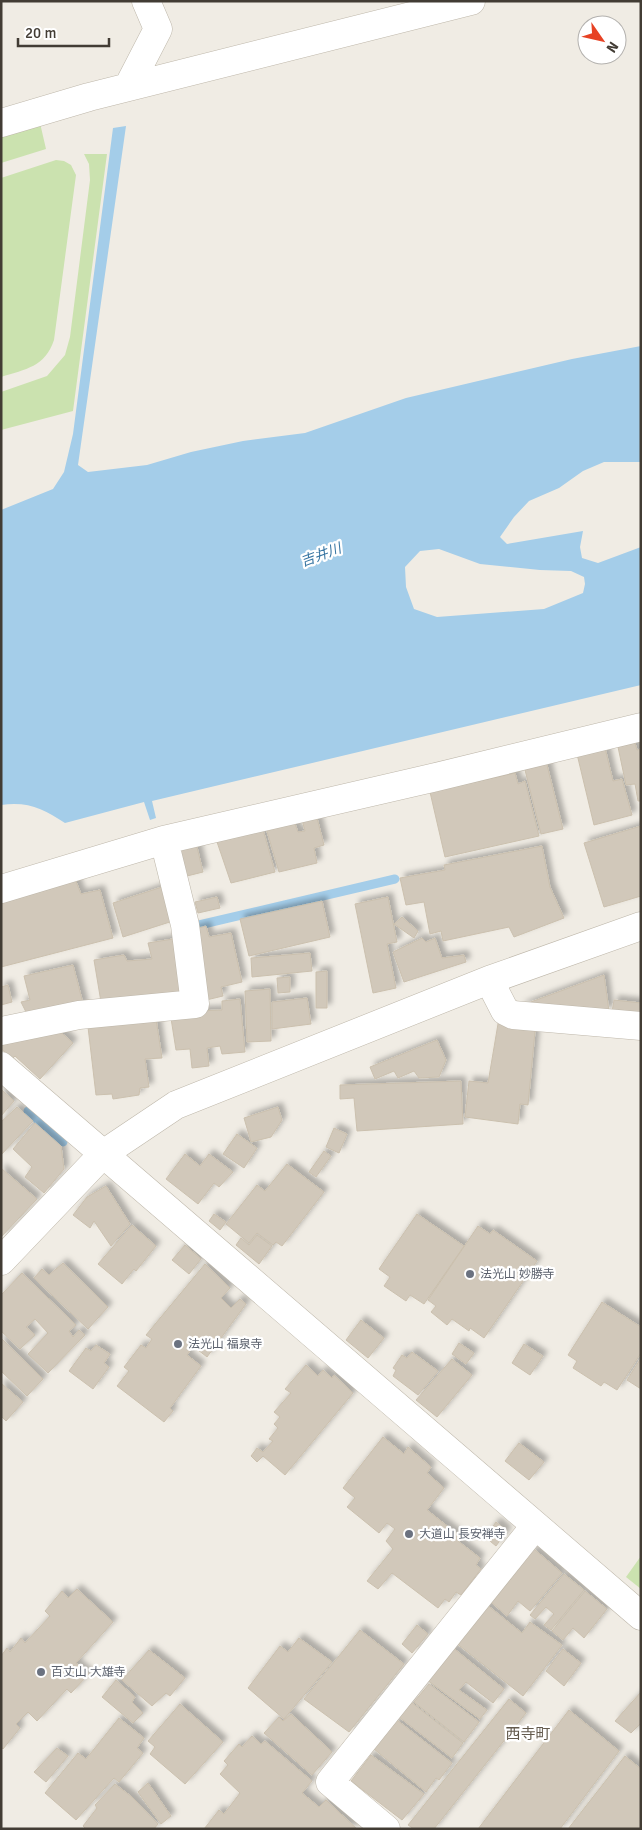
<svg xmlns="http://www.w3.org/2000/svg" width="642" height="1830" viewBox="0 0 642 1830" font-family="Signika,'Noto Sans JP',sans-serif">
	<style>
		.green { fill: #cbe2af }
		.water { fill: #a4cde9; fill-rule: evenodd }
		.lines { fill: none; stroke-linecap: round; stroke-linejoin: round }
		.stream { stroke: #a4cde9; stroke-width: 9 }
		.building { fill: #d1c8ba; stroke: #cbc0ae; filter: url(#shadow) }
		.minor-casing { stroke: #beb7aa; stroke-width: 29 }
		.minor { stroke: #fff; stroke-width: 28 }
		.worship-dot { fill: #6b7280; stroke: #fff; stroke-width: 2 }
		.labels { text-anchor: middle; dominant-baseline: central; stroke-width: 4.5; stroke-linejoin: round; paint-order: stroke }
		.worship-label { font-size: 12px; fill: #5b616d; stroke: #fff; text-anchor: start }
		.water-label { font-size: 14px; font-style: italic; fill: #3876a3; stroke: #fff }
		.quarter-label { font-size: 15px; fill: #635a4d; stroke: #fff }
	</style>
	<defs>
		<filter id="shadow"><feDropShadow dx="4.5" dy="-4.5" stdDeviation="2.5" flood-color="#0004"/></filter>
	</defs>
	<rect width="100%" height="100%" fill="#f0ece4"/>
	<path class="green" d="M 40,123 L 46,149 L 1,163 L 1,133 Z
		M 84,154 L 107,154 L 73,411 L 1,430 L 1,392 L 47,376 L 65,355 L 70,337 L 90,180 L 89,164 Z
		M 56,160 L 64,161 L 71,165 L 76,175 L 54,340 C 45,367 26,369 1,377 L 1,178 Z
		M 641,1556 L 641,1589 L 626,1577 Z"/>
	<path class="water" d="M 126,126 L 78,465 L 88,472 L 147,465 L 191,452 L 243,441 L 305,433 L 406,398 L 572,359 L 641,346 L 641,462 L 604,462 L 583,471 L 559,488 L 529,501 L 514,517 L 500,537 L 507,544 L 583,531 L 580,547 L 582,558 L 598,563 L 641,547 L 641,685 L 152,801 L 156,818 L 150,820 L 144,802 L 65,823 C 44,809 28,801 1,805 L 1,510 L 53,489 L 64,472 L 73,434 L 113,128 ZM 439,549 L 480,564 L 540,570 L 571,571 L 584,577 L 585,584 L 583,593 L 544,609 L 437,617 L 414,609 L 406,587 L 405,567 L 420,551 Z"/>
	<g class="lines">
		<path class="stream" d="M 199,925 L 395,879
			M 28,1111 L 63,1142"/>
	</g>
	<path class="building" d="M 635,743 L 637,750 L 641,749 L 641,801 L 638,801 L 635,784 L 626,785 L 618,747 Z
		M 605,748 L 613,781 L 622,779 L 632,815 L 594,825 L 577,754 Z
		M 546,761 L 563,829 L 541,834 L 524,766 Z
		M 515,773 L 518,784 L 525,781 L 539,836 L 445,857 L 430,792 Z
		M 317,818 L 324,845 L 314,848 L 317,863 L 279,872 L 266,828 L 294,821 L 298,832 L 305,831 L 302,820 Z
		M 262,826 L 275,872 L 231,883 L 216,839 Z
		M 641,826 L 641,896 L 604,907 L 584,843 Z
		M 196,843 L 203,872 L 179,878 L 172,850 Z
		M 542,846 L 550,887 L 564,918 L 514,937 L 509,927 L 443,941 L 441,931 L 430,934 L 424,902 L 406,905 L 400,878 L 445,870 L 444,865 Z
		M 75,879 L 81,894 L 100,890 L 113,938 L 1,967 L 1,900 Z
		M 165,886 L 176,920 L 123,937 L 113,903 Z
		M 217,897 L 220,908 L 198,913 L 195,902 Z
		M 388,897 L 397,942 L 387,944 L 396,988 L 373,993 L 355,904 Z
		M 322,901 L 330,937 L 249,956 L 240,919 Z
		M 402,917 L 418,931 L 414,938 L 394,924 Z
		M 206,926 L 209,937 L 231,933 L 242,982 L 221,987 L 223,996 L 202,1001 L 191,930 Z
		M 179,938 L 187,991 L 101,1002 L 94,960 L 124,955 L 127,961 L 152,959 L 148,943 Z
		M 422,938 L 426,942 L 435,938 L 442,958 L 464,955 L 466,962 L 404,982 L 393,952 Z
		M 310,953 L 312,971 L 252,977 L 251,958 Z
		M 73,965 L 84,1007 L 28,1016 L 21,1002 L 30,1000 L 24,976 Z
		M 327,971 L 327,1008 L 316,1008 L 316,972 Z
		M 604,975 L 609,1011 L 520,1006 Z
		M 290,977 L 290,992 L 278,993 L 277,978 Z
		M 8,985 L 12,1002 L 1,1005 L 1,987 Z
		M 270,989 L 271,1041 L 247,1042 L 245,991 Z
		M 307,998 L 311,1024 L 272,1029 L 272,1002 Z
		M 240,999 L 245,1052 L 222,1054 L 220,1046 L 207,1048 L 209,1066 L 192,1068 L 190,1049 L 176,1050 L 170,1012 L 222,1010 L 222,1001 Z
		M 614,1000 L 641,1003 L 641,1016 L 612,1012 Z
		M 499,1018 L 536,1021 L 528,1105 L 520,1104 L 518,1124 L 465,1117 L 469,1081 L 488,1083 Z
		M 156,1019 L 162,1058 L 145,1059 L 149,1087 L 140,1088 L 139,1095 L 113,1099 L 112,1094 L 96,1095 L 88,1027 Z
		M 55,1027 L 73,1043 L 40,1079 L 15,1056 L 13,1058 L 1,1049 L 1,1042 Z
		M 437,1040 L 446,1060 L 439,1077 L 419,1078 L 414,1071 L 398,1078 L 394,1071 L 375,1079 L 370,1067 Z
		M 461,1081 L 463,1124 L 357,1131 L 354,1098 L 340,1099 L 340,1085 Z
		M 1,1089 L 14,1101 L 1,1116 Z
		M 17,1107 L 33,1121 L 1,1155 L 1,1122 Z
		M 278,1107 L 282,1120 L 271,1137 L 251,1142 L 244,1118 Z
		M 35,1123 L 61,1146 L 64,1169 L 44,1193 L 25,1177 L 32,1167 L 13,1149 Z
		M 334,1128 L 347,1134 L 339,1153 L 326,1147 Z
		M 237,1134 L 257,1148 L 244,1168 L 223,1154 Z
		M 324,1151 L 331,1156 L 316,1177 L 309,1172 Z
		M 185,1154 L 200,1166 L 209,1154 L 233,1172 L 219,1187 L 214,1183 L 198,1204 L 166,1179 Z
		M 287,1164 L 324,1192 L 282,1246 L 276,1242 L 273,1245 L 257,1233 L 249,1243 L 226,1224 L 257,1185 L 265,1191 Z
		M 1,1168 L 37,1199 L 1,1237 Z
		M 106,1186 L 130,1224 L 111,1246 L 94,1221 L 90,1228 L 73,1215 L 87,1197 Z
		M 214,1214 L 226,1222 L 220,1230 L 209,1221 Z
		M 417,1214 L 464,1246 L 424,1304 L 410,1295 L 406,1301 L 384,1286 L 390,1277 L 379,1269 Z
		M 132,1225 L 156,1246 L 136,1271 L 134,1269 L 122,1284 L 98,1264 Z
		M 478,1226 L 490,1234 L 493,1230 L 537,1261 L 484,1338 L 470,1328 L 469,1331 L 452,1319 L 447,1325 L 431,1312 L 436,1306 L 428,1300 Z
		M 257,1235 L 272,1246 L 259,1264 L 236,1245 L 241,1238 L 249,1245 Z
		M 185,1245 L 201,1259 L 189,1274 L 172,1260 Z
		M 63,1263 L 108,1307 L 88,1329 L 34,1278 L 42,1269 L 49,1275 Z
		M 205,1264 L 230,1288 L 221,1298 L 231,1308 L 240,1299 L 246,1304 L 207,1357 L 193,1346 L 187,1355 L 201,1366 L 170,1408 L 173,1411 L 164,1422 L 117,1386 L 129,1371 L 124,1367 L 141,1345 L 146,1348 L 152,1339 L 146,1335 Z
		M 22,1273 L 76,1325 L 69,1331 L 73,1337 L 79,1330 L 85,1335 L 48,1373 L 28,1354 L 48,1333 L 35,1319 L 26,1327 L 35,1335 L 20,1349 L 1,1331 L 1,1295 Z
		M 602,1302 L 641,1327 L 641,1353 L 617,1390 L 604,1382 L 601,1386 L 573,1368 L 577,1361 L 568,1355 Z
		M 361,1320 L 384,1338 L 368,1358 L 346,1340 Z
		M 1,1338 L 43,1379 L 27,1396 L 1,1371 Z
		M 459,1343 L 474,1353 L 466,1364 L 452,1354 Z
		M 524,1344 L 543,1356 L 530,1375 L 512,1363 Z
		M 96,1345 L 110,1354 L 104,1363 L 109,1367 L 93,1389 L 69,1371 L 86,1348 L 91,1351 Z
		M 412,1352 L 438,1371 L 418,1395 L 393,1376 L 396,1370 L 393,1368 L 402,1355 L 407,1358 Z
		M 641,1358 L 641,1389 L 627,1380 Z
		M 452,1359 L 472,1375 L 437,1417 L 416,1400 Z
		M 306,1365 L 318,1376 L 323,1370 L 332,1378 L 334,1375 L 353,1393 L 285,1475 L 263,1456 L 257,1462 L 251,1456 L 257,1448 L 263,1452 L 273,1441 L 269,1439 L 278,1428 L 274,1424 L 280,1417 L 274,1412 L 291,1393 L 285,1389 Z
		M 1,1383 L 23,1402 L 6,1421 L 1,1416 Z
		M 383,1437 L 404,1454 L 408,1447 L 431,1467 L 427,1473 L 444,1488 L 427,1510 L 461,1537 L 458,1541 L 480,1558 L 476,1565 L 481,1569 L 461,1595 L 456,1592 L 449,1602 L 445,1599 L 438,1608 L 392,1573 L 378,1589 L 367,1581 L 393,1549 L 386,1541 L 395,1529 L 387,1523 L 379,1533 L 347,1507 L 355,1498 L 343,1488 Z
		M 519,1443 L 544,1462 L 529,1480 L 505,1461 Z
		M 496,1522 L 507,1531 L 496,1546 L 485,1537 Z
		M 534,1549 L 562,1573 L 530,1611 L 518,1601 L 507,1616 L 491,1602 Z
		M 564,1574 L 584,1590 L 551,1630 L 544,1625 L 554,1614 L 546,1607 L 535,1619 L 530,1615 Z
		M 77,1589 L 113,1622 L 76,1663 L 89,1674 L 71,1693 L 67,1689 L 37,1721 L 28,1712 L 16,1724 L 20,1728 L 3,1749 L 1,1747 L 1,1656 L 7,1648 L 10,1652 L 21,1638 L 25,1643 L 50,1616 L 45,1611 L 62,1591 L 68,1598 Z
		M 585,1591 L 607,1609 L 584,1638 L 573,1628 L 563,1640 L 552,1631 Z
		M 486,1604 L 522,1633 L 530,1622 L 562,1645 L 523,1696 L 455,1642 Z
		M 417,1625 L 428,1634 L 412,1653 L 402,1644 Z
		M 360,1630 L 404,1664 L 349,1732 L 304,1699 Z
		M 299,1638 L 332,1662 L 284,1719 L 248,1688 L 280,1646 L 288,1652 Z
		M 452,1647 L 504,1689 L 493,1703 L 466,1682 L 459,1690 L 487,1710 L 480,1719 L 427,1680 Z
		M 563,1649 L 581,1663 L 564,1686 L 546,1671 Z
		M 149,1650 L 185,1678 L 170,1696 L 166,1693 L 152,1706 L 122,1680 Z
		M 116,1680 L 135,1697 L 132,1702 L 143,1713 L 133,1723 L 102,1697 Z
		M 429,1684 L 479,1722 L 464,1742 L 414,1702 Z
		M 641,1692 L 641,1723 L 631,1733 L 615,1721 Z
		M 509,1699 L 526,1713 L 434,1829 L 414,1829 L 408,1825 Z
		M 411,1702 L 463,1743 L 452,1758 L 399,1717 Z
		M 180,1704 L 223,1742 L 185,1784 L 150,1754 L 155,1747 L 148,1741 Z
		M 569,1710 L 619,1751 L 560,1829 L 478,1829 Z
		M 291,1714 L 332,1752 L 312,1775 L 264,1733 L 279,1717 L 283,1721 Z
		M 119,1718 L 144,1738 L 137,1748 L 143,1753 L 119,1782 L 114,1778 L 76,1820 L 45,1793 L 78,1753 L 86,1759 Z
		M 397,1720 L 452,1763 L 439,1780 L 436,1778 L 426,1792 L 374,1749 Z
		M 252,1736 L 261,1744 L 265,1741 L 312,1781 L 302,1793 L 319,1807 L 326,1800 L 357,1829 L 204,1829 L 219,1810 L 224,1814 L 240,1793 L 220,1774 L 228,1765 L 224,1761 L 239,1744 L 242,1747 Z
		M 57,1748 L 68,1756 L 46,1782 L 34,1772 Z
		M 371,1755 L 424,1794 L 402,1820 L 351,1781 Z
		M 625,1756 L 641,1769 L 641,1829 L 568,1829 Z
		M 148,1783 L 171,1816 L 161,1824 L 138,1792 Z
		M 115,1784 L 132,1797 L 158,1824 L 154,1829 L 86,1829 L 83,1826 L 97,1808 L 95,1805 Z"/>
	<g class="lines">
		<defs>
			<path id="minor" d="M 128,87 L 158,29 L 146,1
				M 1,123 L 89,97 L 471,1
				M 1,889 L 164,840 L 432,778 L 641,727
				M 489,980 L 505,1011 L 513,1015 L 641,1026
				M 1,1031 L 79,1015 L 195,1004 L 185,925 L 164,840
				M 1,1066 L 641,1616
				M 1,1261 L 103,1154 L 176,1105 L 489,980 L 641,926
				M 386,1829 L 330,1782 L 535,1526"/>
		</defs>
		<use href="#minor" class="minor-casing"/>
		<use href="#minor" class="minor"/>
	</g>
	<g class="worship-dot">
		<circle cx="470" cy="1274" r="5"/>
		<circle cx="178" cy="1344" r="5"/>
		<circle cx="409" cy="1534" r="5"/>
		<circle cx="41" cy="1672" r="5"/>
	</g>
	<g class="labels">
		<g class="worship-label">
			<text x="480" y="1274">法光山 妙勝寺</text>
			<text x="188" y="1344">法光山 福泉寺</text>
			<text x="419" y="1534">大道山 長安禅寺</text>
			<text x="51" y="1672">百丈山 大雄寺</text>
		</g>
		<g class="water-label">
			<text transform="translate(321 555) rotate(-20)">吉井川</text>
		</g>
		<g class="quarter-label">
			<text x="528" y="1734">西寺町</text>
		</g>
	</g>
	<rect width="642" height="1830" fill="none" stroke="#423c34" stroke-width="5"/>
	<g transform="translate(602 40) rotate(124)"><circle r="24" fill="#ffffff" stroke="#b3b1ae"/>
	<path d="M0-4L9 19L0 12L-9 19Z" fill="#e74224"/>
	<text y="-8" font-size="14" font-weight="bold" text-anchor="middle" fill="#423c34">N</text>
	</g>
	<path d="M18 38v8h91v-8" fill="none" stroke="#423c34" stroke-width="2.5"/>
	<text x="25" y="38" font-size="15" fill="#423c34" stroke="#ffffff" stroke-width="4" paint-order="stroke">20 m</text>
</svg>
